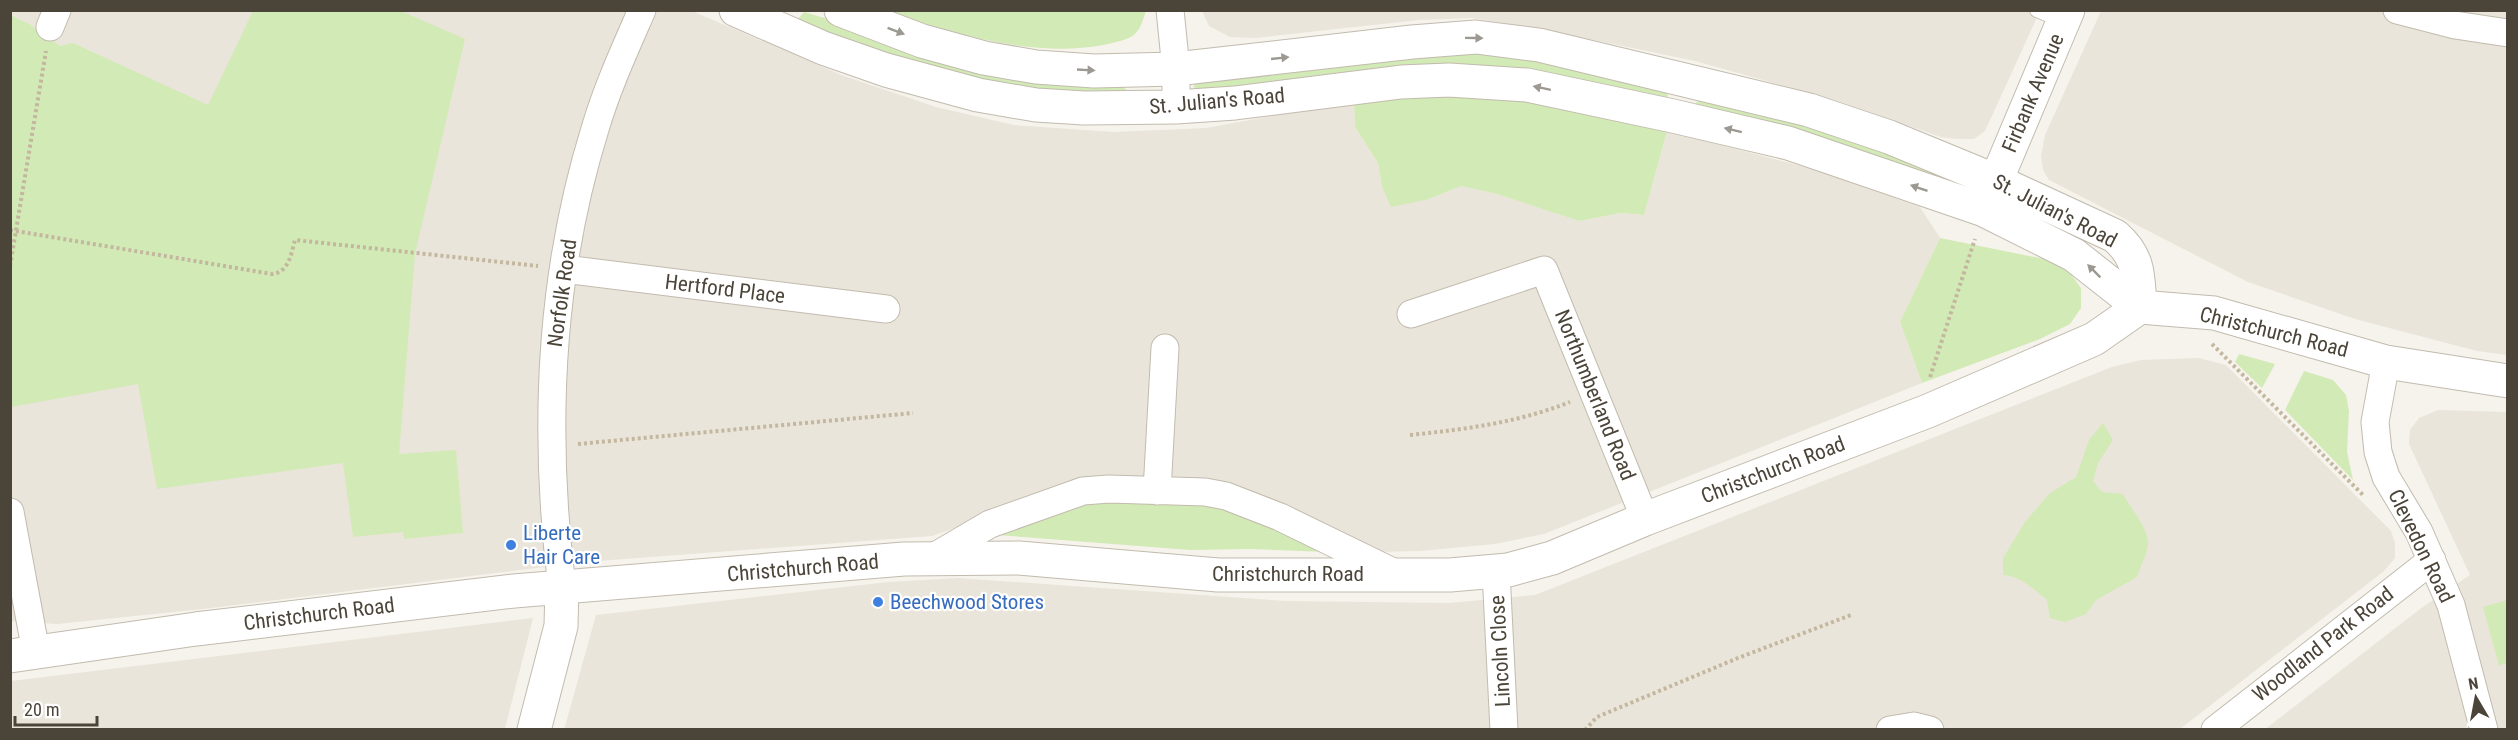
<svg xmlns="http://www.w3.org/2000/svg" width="2518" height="740" viewBox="0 0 2518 740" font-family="'Roboto Condensed',sans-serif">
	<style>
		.residential { fill: #eae5da }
		.green { fill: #d2eab5 }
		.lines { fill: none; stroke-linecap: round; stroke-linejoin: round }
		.service-casing { stroke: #c2bbae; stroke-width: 16 }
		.minor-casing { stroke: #c2bbae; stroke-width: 29 }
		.tertiary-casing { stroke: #c2bbae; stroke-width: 35 }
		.path { stroke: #c4b79f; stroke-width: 4; stroke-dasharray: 3 3; stroke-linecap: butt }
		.service { stroke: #fff; stroke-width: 14 }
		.minor { stroke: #fff; stroke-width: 27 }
		.tertiary { stroke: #fff; stroke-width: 33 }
		.oneway { fill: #9c9892 }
		.shop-dot { fill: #3f7fe0; stroke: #fff; stroke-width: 2 }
		.labels { text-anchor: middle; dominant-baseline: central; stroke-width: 4.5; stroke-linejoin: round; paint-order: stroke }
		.street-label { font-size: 21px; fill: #4b4439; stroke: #fff }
		.shop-label { font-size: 21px; fill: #366cbe; stroke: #fff; text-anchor: start }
	</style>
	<rect width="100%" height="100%" fill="#f6f3ec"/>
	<path class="residential" d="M 10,11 L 692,11 L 844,76 L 936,107 L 1014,125 L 1114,132 L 1206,128 L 1354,101 L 1355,127 L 1378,163 L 1382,187 L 1429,199 L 1461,186 L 1497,194 L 1579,221 L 1621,213 L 1644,215 L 1667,131 L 1812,169 L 1920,207 L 1940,238 L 1900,322 L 1922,383 L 1544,534 L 1495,544 L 1420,551 L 1376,552 L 1092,480 L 932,536 L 585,562 L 203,609 L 57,624 L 11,621 Z
		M 1202,11 L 2040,11 L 1985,131 L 1974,139 L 1956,139 L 1941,137 L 1838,101 L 1695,61 L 1541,29 L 1472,18 L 1419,20 L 1255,38 L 1230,37 L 1209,26 Z
		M 2101,11 L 2507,11 L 2507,355 L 2477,351 L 2355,319 L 2248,282 L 2049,180 L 2043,170 L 2041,156 L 2045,135 Z
		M 2199,358 L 2226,365 L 2391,531 L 2395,543 L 2395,558 L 2384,571 L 2180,729 L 564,730 L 596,615 L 889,582 L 957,578 L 1286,601 L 1449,603 L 1535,595 L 2112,367 L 2141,360 Z
		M 2438,410 L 2507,412 L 2507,729 L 2264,730 L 2420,609 L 2470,575 L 2409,444 L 2410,430 L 2419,418 Z
		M 533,618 L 505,729 L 11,729 L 11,681 Z"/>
	<path class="green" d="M 253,11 L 401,11 L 465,39 L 415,254 L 399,454 L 456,450 L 463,533 L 404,539 L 403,532 L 353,537 L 343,463 L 157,489 L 138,384 L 11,407 L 10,15 L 29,24 L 60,46 L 73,43 L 208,105 Z
		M 882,11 L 1146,11 C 1143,19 1141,29 1134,35 C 1127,40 1116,42 1108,44 C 1033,60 953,32 882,11 Z
		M 804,12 L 1027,78 L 1124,87 L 1129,94 L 1126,101 L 983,85 L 801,25 L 798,19 Z
		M 1431,50 L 1515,55 L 1667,91 L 1668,98 L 1205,91 L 1193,87 L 1198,81 Z
		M 1430,94 L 1545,103 L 1667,131 L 1644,215 L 1621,213 L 1579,221 L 1497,194 L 1461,186 L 1429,199 L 1391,207 L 1382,187 L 1378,163 L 1355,127 L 1354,101 Z
		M 1705,95 L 1927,161 L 1964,185 L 1959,188 L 1698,109 L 1696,103 Z
		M 1940,238 L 2049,260 L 2070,273 L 2081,288 L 2081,308 L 2070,324 L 2040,339 L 1922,383 L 1900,322 Z
		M 2239,354 L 2275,364 L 2262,388 L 2235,362 Z
		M 2304,371 L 2333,380 L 2346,395 L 2349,411 L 2347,452 L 2353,480 L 2285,410 Z
		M 2103,423 L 2113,440 L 2098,463 L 2093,481 L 2102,492 L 2123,494 C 2130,508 2146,525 2148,541 C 2149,551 2140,567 2137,577 L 2096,600 L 2086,614 L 2065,622 L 2050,618 L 2047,600 C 2033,589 2021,576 2003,575 L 2003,558 L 2025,522 L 2050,493 L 2076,477 L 2089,440 Z
		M 1111,501 L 1224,506 L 1327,552 L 1250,549 L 1190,550 L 998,535 L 1064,505 Z
		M 2507,600 L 2507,663 L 2499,666 L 2483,607 Z"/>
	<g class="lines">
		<defs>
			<path id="service" d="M 2037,10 L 2063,21"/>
			<path id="minor" d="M 1170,10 L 1176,69 L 1176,107
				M 2397,10 L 2455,25 L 2508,33
				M 50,27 L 57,10
				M 564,269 L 886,309
				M 1411,314 L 1544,270 L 1645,519
				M 2386,362 L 2375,422 L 2378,452 L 2386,477 L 2419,532 L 2451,605 L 2484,730
				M 1157,491 L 1165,348
				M 10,512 L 36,652
				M 932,558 L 990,524 L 1083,491 L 1109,489 L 1205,492 L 1226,496 L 1280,517 L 1399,575
				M 1496,572 L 1504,730
				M 562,587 C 543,434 549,277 595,129 C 607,88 625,49 642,10
				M 1890,730 L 1914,726 L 1930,730
				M 2215,730 L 2432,560"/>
			<path id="tertiary" d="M 736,10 L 823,48 L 886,70 L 978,95 L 1036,105 L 1084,108 L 1176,107 L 1235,103 L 1401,82 L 1449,80 L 1527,85 L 1673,116 L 1788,143 L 1984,210 L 2074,255 L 2140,307
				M 841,10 L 922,41 L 984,58 L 1036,67 L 1094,71 L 1176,69 L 1412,42 L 1476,37 L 1539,45 L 1809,110 L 1889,137 L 1996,181 L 2115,236 C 2140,258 2138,276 2140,307
				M 1988,200 L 2068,10
				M 10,656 L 196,629 L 514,591 L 904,559 L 1019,558 L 1218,575 L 1450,575 L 1508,570 L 1552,558 L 1645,519 L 1928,411 L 2094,339 L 2140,307 L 2214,313 L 2386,362 L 2508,381
				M 534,730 L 561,626 L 562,587"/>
		</defs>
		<use href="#service" class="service-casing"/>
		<use href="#minor" class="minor-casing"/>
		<use href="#tertiary" class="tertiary-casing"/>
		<path class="path" d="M 10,230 L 272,274 C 289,272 291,254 295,240 L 538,266
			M 10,266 L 46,51
			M 2212,344 L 2364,496
			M 1930,377 L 1975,239
			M 1410,435 C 1467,429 1516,423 1570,402
			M 578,444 L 913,413
			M 1585,730 L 1597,717 L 1738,658 L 1851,615"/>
		<use href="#service" class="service"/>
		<use href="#minor" class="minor"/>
		<use href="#tertiary" class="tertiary"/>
	</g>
	<defs><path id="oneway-solid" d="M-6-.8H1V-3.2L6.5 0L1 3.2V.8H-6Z" transform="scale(1.5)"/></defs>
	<g class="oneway">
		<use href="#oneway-solid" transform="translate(896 31) rotate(21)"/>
		<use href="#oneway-solid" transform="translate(1474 38) rotate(1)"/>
		<use href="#oneway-solid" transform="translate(1280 58) rotate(-6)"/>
		<use href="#oneway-solid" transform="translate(1086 70) rotate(3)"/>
		<use href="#oneway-solid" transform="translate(1542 88) rotate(-168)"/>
		<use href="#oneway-solid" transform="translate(1733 130) rotate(-166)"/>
		<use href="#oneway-solid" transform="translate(1919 188) rotate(-161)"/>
		<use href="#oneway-solid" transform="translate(2094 271) rotate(-135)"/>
	</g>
	<g class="shop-dot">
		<circle cx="511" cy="545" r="6"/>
		<circle cx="878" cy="602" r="6"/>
	</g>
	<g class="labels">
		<g class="street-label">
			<text transform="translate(2033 93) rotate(-67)">Firbank Avenue</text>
			<text transform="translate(1217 101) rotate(-5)">St. Julian's Road</text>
			<text transform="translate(2055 211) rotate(27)">St. Julian's Road</text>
			<text transform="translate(725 289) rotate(7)">Hertford Place</text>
			<text transform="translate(562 293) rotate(-82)">Norfolk Road</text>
			<text transform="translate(2274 332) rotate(14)">Christchurch Road</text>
			<text transform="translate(1595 395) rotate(68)">Northumberland Road</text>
			<text transform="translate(1773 470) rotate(-21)">Christchurch Road</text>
			<text transform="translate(2421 546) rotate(64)">Clevedon Road</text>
			<text transform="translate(803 568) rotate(-5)">Christchurch Road</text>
			<text x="1288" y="574">Christchurch Road</text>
			<text transform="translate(319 614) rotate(-7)">Christchurch Road</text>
			<text transform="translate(2323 644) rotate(-38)">Woodland Park Road</text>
			<text transform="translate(1500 651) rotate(-93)">Lincoln Close</text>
		</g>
		<g class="shop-label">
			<text x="523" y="533">Liberte<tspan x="523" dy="24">Hair Care</tspan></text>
			<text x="890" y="602">Beechwood Stores</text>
		</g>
	</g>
	<rect width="2518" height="740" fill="none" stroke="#4b4439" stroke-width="24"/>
	<g transform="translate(2476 698) rotate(350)" stroke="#ffffff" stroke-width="4.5" paint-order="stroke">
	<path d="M0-4.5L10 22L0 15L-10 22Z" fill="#4b4439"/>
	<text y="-9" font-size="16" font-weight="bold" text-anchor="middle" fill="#4b4439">N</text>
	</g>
	<path d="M15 716v9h82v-9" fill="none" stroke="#4b4439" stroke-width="3"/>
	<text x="24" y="716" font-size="18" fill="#4b4439" stroke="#ffffff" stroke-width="4.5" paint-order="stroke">20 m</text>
</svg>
